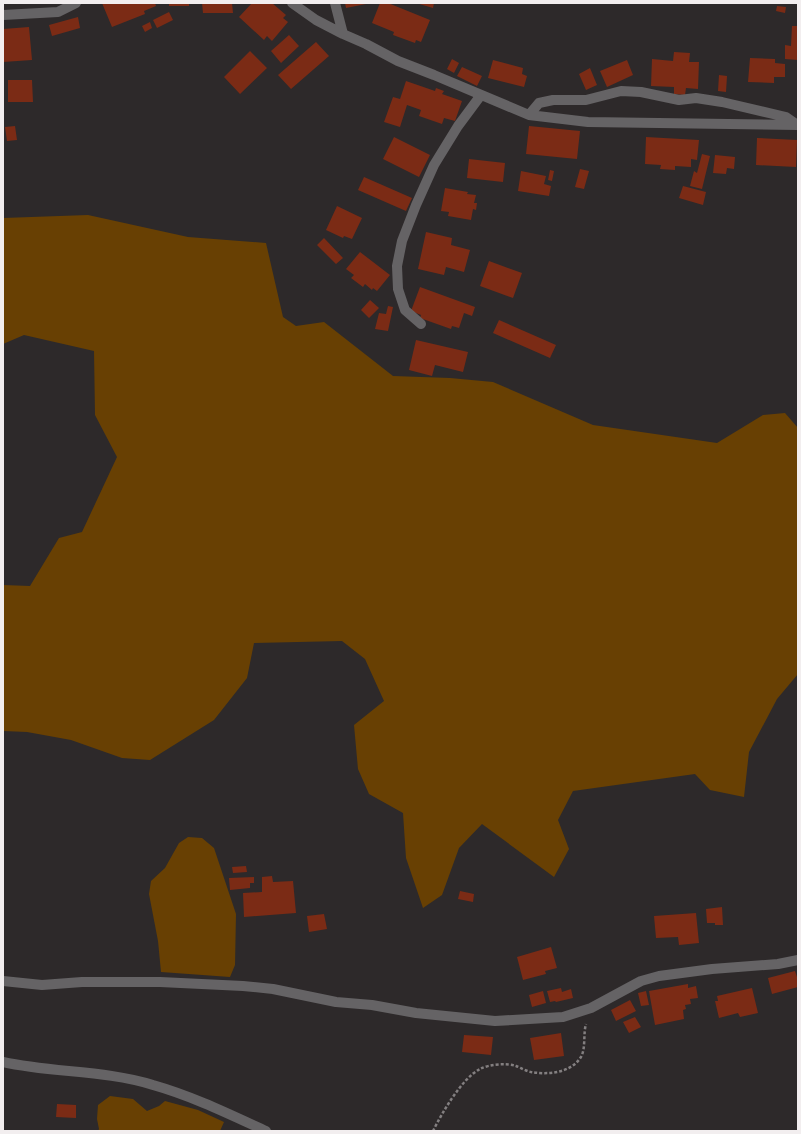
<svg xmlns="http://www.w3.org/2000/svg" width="801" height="1134" viewBox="0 0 801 1134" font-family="'Varela Round',sans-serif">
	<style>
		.green { fill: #684003 }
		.building { fill: #7b2b15 }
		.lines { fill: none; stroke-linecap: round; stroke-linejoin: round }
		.path { stroke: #837f80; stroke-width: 2.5; stroke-dasharray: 3 2; stroke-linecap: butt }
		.minor { stroke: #656365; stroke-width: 10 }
	</style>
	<rect width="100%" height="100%" fill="#2d292a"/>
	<path class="green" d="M 88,215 L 188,237 L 266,243 L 283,317 L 296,326 L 324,322 L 393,376 L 450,378 L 493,382 L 593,425 L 717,443 L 763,415 L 785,413 L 798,428 L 798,674 L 777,699 L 749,752 L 744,797 L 710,790 L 695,774 L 573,791 L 558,820 L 569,849 L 554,877 L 482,824 L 459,848 L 442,895 L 423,908 L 406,858 L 403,813 L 369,794 L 358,769 L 354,725 L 384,701 L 365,659 L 342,641 L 254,643 L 247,678 L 214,720 L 150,760 L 122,758 L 71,740 L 27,732 L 3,731 L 3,585 L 30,586 L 59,538 L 82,532 L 117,457 L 95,415 L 94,351 L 24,335 L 3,344 L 3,218 Z
		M 188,837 L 202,838 L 214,848 L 236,914 L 235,965 L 230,977 L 161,972 L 158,941 L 149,894 L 151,881 L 165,868 L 179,843 Z
		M 110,1096 L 133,1099 L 147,1111 L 159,1106 L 165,1101 L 198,1110 L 224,1122 L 220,1131 L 98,1131 L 99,1129 L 97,1119 L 98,1105 Z"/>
	<path class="building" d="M 102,3 L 155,3 L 156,6 L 144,11 L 145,14 L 112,27 Z
		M 169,3 L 189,3 L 189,6 L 169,6 Z
		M 202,3 L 232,3 L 233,13 L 203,13 Z
		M 252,3 L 272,3 L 286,15 L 283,18 L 288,22 L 272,41 L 267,36 L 264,40 L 239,17 Z
		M 345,3 L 365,3 L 366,4 L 346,8 Z
		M 380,3 L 388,3 L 430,20 L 421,42 L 416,40 L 415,43 L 393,35 L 394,32 L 372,23 Z
		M 416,3 L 434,3 L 433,8 Z
		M 777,6 L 786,7 L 785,13 L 776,11 Z
		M 169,12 L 173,20 L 157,28 L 153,20 Z
		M 78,17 L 80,28 L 52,36 L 49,25 Z
		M 150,22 L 152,28 L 145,32 L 142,26 Z
		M 792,26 L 798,26 L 798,60 L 785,59 L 785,45 L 791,46 Z
		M 29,27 L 32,60 L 3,62 L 3,29 Z
		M 289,35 L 299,46 L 281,63 L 271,51 Z
		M 316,42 L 329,56 L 291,89 L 278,75 Z
		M 250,51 L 267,68 L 240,94 L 224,77 Z
		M 674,52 L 690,53 L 689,62 L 699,62 L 698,89 L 686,88 L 685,95 L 674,94 L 674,87 L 651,86 L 652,59 L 673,61 Z
		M 750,58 L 775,59 L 775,63 L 785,64 L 785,77 L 774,77 L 774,83 L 748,82 Z
		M 452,59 L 459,63 L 454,73 L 447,69 Z
		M 493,60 L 523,68 L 522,74 L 527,76 L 524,87 L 488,78 Z
		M 627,60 L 633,75 L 607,87 L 600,71 Z
		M 462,67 L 482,76 L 477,86 L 457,76 Z
		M 590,68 L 597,85 L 586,90 L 579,74 Z
		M 719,75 L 727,76 L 726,92 L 718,91 Z
		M 8,80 L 32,80 L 33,102 L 8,102 Z
		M 406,81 L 435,91 L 436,88 L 444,91 L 442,94 L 462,101 L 455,121 L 444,118 L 442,124 L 419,116 L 421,110 L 407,105 L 400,127 L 384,122 L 393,97 L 400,99 Z
		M 15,126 L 17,140 L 7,141 L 5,127 Z
		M 529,126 L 580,131 L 577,159 L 526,154 Z
		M 394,137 L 430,155 L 419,177 L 383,159 Z
		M 646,137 L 699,140 L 697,160 L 691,159 L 691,167 L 675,166 L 675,170 L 660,169 L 661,165 L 645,164 Z
		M 757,138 L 797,140 L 796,167 L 756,165 Z
		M 702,154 L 710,156 L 702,189 L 690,186 L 694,171 L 697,173 Z
		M 715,155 L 735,157 L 734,169 L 727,168 L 726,174 L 713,173 Z
		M 469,159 L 505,163 L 503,182 L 467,178 Z
		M 580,169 L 589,171 L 584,189 L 575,187 Z
		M 550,170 L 554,171 L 552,181 L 548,180 Z
		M 521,171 L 546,176 L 544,184 L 551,186 L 549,196 L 518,191 Z
		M 364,177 L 412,198 L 406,211 L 358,190 Z
		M 683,186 L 706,192 L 703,205 L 679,198 Z
		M 445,188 L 468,192 L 467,194 L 476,195 L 474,203 L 477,203 L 476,210 L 473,209 L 471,220 L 448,216 L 449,212 L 441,211 Z
		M 337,206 L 362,218 L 352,239 L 344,236 L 343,238 L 326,230 Z
		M 426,232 L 452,238 L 451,245 L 470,250 L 464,272 L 446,267 L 444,275 L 418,269 Z
		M 324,238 L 343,258 L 336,264 L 317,245 Z
		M 360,252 L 390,275 L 377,291 L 373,288 L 372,290 L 365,284 L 363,287 L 351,278 L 354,275 L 346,269 Z
		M 489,261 L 522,273 L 513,298 L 480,286 Z
		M 420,287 L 475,307 L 472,316 L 464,313 L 459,328 L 452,326 L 451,329 L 420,318 L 421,315 L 411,311 Z
		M 370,300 L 379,308 L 369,318 L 361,310 Z
		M 388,306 L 393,307 L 388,331 L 375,329 L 379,313 L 386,314 Z
		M 499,320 L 556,345 L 550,358 L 493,333 Z
		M 416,340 L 468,352 L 463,372 L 435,365 L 432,376 L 409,370 Z
		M 246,866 L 247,872 L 233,873 L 232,867 Z
		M 272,876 L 273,882 L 293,881 L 296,913 L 244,917 L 243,893 L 262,892 L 262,877 Z
		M 254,877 L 254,883 L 250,883 L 250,888 L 230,890 L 229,878 Z
		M 460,891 L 474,894 L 473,902 L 458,899 Z
		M 722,907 L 723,925 L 715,925 L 715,923 L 707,923 L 706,909 Z
		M 696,913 L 699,943 L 679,945 L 678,937 L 656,938 L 654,916 Z
		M 324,914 L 327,929 L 309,932 L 307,916 Z
		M 551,947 L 557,968 L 545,971 L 546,974 L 523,980 L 517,957 Z
		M 795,971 L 798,980 L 798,987 L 772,994 L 768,978 Z
		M 688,984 L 688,988 L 696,986 L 698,998 L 690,999 L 691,1004 L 685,1005 L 686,1009 L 683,1010 L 684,1019 L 655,1025 L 649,991 Z
		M 561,988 L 562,992 L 571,989 L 573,998 L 556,1002 L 555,1001 L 550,1002 L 547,991 Z
		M 752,988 L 758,1013 L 740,1017 L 738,1013 L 719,1018 L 715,1001 L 718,1001 L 717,996 Z
		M 543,991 L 546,1003 L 532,1007 L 529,995 Z
		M 646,991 L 649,1005 L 641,1006 L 638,993 Z
		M 630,1000 L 636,1011 L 616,1021 L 611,1010 Z
		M 635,1017 L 641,1027 L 629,1033 L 623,1022 Z
		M 561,1033 L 564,1056 L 534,1060 L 530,1038 Z
		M 464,1035 L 493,1037 L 491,1055 L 462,1052 Z
		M 57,1104 L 76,1105 L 76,1118 L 56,1117 Z"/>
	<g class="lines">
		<path class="path" d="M 433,1131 C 442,1113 462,1078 480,1069 C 489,1064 507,1063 516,1066 C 521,1068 526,1071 531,1072 C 548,1075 571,1073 581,1057 C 586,1048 583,1034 586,1024"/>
		<path class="minor" d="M 292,3 L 316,20 L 343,34 L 366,44 L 398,61 L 434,75 L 529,115 L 588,122 L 798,125
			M 335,3 L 343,34
			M 3,15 L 58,12 L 76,3
			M 529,115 L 539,103 L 553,100 L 586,100 L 621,91 L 641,92 L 679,100 L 696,98 L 722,102 L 786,117 L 796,124
			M 421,324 L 405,310 L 398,289 L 397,266 L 402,241 L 416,205 L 434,165 L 458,126 L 481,95
			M 3,981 L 42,985 L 82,982 L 160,982 L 243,986 L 273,989 L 336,1002 L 372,1005 L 416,1013 L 495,1021 L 563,1017 L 591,1008 L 641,981 L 659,976 L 712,969 L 778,964 L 798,960
			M 3,1062 C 52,1073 105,1070 153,1085 C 192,1096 229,1114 266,1131"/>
	</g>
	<rect width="801" height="1134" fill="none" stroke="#f2eeef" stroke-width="8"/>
</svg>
